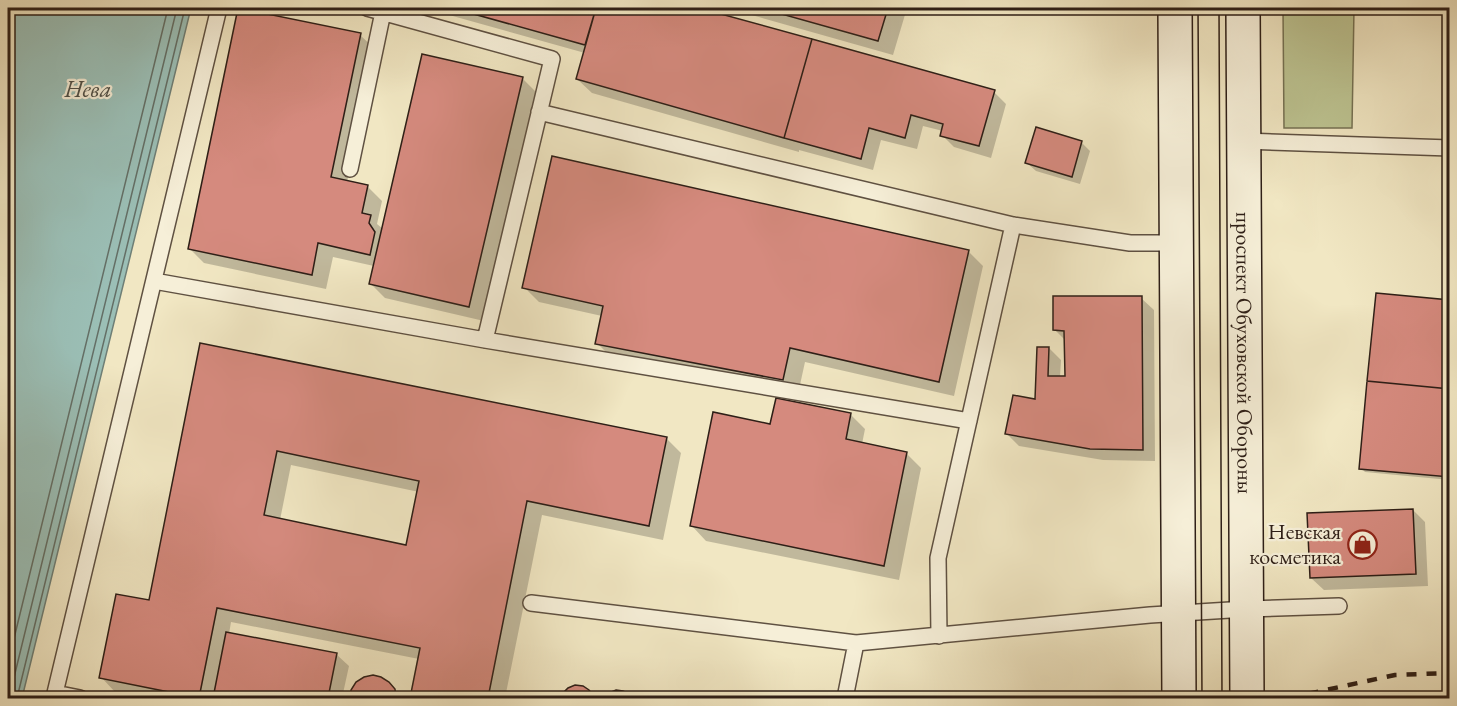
<svg xmlns="http://www.w3.org/2000/svg" width="1457" height="706" viewBox="0 0 1457 706" font-family="'EB Garamond',serif">
	<style>
		.green { fill: #bdc492; stroke: #767254; stroke-width: 1.5 }
		.water { fill: #9bbfb6; stroke: #6f7f76; stroke-width: 1.5 }
		.shadow { fill: #0003; fill-rule: evenodd }
		.lines { fill: none; stroke-linecap: round; stroke-linejoin: round }
		.shore { stroke: #646f66; stroke-width: 1.5 }
		.building { fill: #d58a7e; stroke: #2e1f17; stroke-width: 1.5; fill-rule: evenodd }
		.lane-casing { stroke: #5f5142; stroke-width: 18 }
		.secondary-casing { stroke: #2e1f17; stroke-width: 36 }
		.lane { stroke: #f6efd8; stroke-width: 15 }
		.secondary { stroke: #f6efd8; stroke-width: 33 }
		.tram { stroke: #2e1f17; stroke-width: 1.5 }
		.rail { stroke: #2e1f17; stroke-width: 4.5; stroke-dasharray: 10 10; stroke-linecap: butt }
		.labels { text-anchor: middle; dominant-baseline: central; stroke-width: 4.5; stroke-linejoin: round; paint-order: stroke }
		.street-label { font-size: 22px; fill: #2e1f17; stroke: #f6efd8 }
		.poi-label { font-size: 22px; fill: #2e1f17; stroke: #f6efd8; text-anchor: end }
		.water-label { font-size: 24px; font-style: italic; fill: #4f4f47; stroke: #f6efd8 }
	</style>
	<rect width="100%" height="100%" fill="#f1e7c3"/>
	<filter id="stains"><feTurbulence type="fractalNoise" baseFrequency=".00333" numOctaves="4"/><feColorMatrix values="0 0 0 0 .2 0 0 0 0 .09 0 0 0 0 .02 0 0 0 .5 -.17"/></filter>
	<radialGradient id="worn" r=".72"><stop offset=".6" stop-color="#630" stop-opacity="0"/><stop offset="1" stop-color="#630" stop-opacity=".3"/></radialGradient>
	<path class="green" d="M 1283,8 L 1354,8 L 1352,128 L 1284,128 Z"/>
	<path class="water" d="M 8,8 L 191,8 L 22,698 L 8,698 Z"/>
	<path class="shadow" d="M 424,8 L 693,8 L 994,92 L 1006,104 L 991,158 L 954,147 L 942,135 L 943,131 L 923,126 L 917,149 L 881,140 L 873,170 L 799,150 L 799,152 L 592,93 L 577,79 L 585,53 Z
		M 727,8 L 907,8 L 893,55 Z
		M 360,35 L 375,49 L 347,182 L 367,186 L 382,201 L 377,224 L 383,229 L 522,78 L 537,93 L 484,321 L 385,298 L 370,283 L 374,266 L 333,257 L 326,289 L 204,263 L 189,248 Z
		M 1081,142 L 1090,151 L 1080,184 L 1036,171 L 1027,163 Z
		M 968,251 L 983,266 L 954,396 L 805,362 L 798,394 L 612,358 L 597,343 L 602,316 L 539,302 L 524,287 Z
		M 1141,298 L 1154,310 L 1155,461 L 1103,460 L 1019,446 L 1007,434 L 1036,401 L 1049,348 L 1061,360 L 1060,377 L 1066,377 L 1066,341 L 1054,329 Z
		M 1450,301 L 1450,480 L 1365,472 L 1361,468 Z
		M 201,345 L 666,438 L 681,453 L 663,540 L 542,515 L 505,698 L 412,698 L 419,659 L 231,622 L 229,634 L 336,654 L 349,666 L 342,698 L 147,698 L 115,692 L 101,677 L 150,602 ZM 291,465 L 419,492 L 407,547 L 280,520 Z
		M 850,414 L 865,429 L 862,444 L 907,454 L 921,468 L 899,580 L 706,541 L 692,526 Z
		M 1413,510 L 1425,522 L 1428,586 L 1324,590 L 1311,578 Z
		M 388,683 L 402,698 L 351,698 L 353,690 Z"/>
	<g class="lines">
		<path class="shore" d="M 8,663 L 168,8
			M 9,698 L 177,8
			M 17,698 L 185,8"/>
	</g>
	<path class="building" d="M 238,8 L 361,33 L 331,177 L 368,185 L 362,213 L 371,215 L 369,223 L 375,232 L 370,255 L 318,243 L 312,275 L 188,249 Z
		M 452,8 L 596,8 L 585,45 Z
		M 596,8 L 699,8 L 812,39 L 784,138 L 576,79 Z
		M 760,8 L 888,8 L 878,41 Z
		M 812,39 L 995,90 L 979,146 L 940,136 L 943,124 L 911,115 L 905,138 L 869,128 L 861,159 L 784,138 Z
		M 422,54 L 523,77 L 469,307 L 369,284 Z
		M 1036,127 L 1082,141 L 1072,177 L 1025,163 Z
		M 552,156 L 969,250 L 939,382 L 790,348 L 783,380 L 595,344 L 603,306 L 522,288 Z
		M 1376,293 L 1450,300 L 1450,389 L 1367,381 Z
		M 1053,296 L 1142,296 L 1143,450 L 1090,449 L 1005,434 L 1013,395 L 1035,399 L 1037,347 L 1049,347 L 1048,376 L 1065,376 L 1064,331 L 1053,330 Z
		M 200,343 L 667,437 L 649,526 L 527,501 L 488,698 L 410,698 L 420,648 L 217,608 L 199,698 L 99,678 L 116,594 L 149,600 ZM 277,451 L 419,481 L 406,545 L 264,515 Z
		M 1367,381 L 1450,389 L 1450,477 L 1359,469 Z
		M 776,398 L 851,413 L 846,439 L 907,452 L 884,566 L 690,526 L 713,412 L 770,424 Z
		M 1413,509 L 1416,574 L 1310,578 L 1307,513 Z
		M 226,632 L 337,653 L 328,698 L 213,698 Z
		M 373,675 L 381,677 L 389,682 L 395,689 L 396,698 L 350,698 L 351,690 L 356,682 L 364,677 Z
		M 575,685 L 583,686 L 589,690 L 595,698 L 561,698 L 563,693 L 568,688 Z
		M 616,690 L 623,691 L 630,694 L 633,698 L 603,698 L 609,693 Z"/>
	<g class="lines">
		<defs>
			<path id="lane" d="M 367,8 L 552,59 L 485,340
				M 539,112 L 1013,225 L 1130,243 L 1177,243
				M 1244,141 L 1450,148
				M 350,169 L 383,12
				M 154,281 L 485,340 L 969,421
				M 531,603 L 856,643 L 1150,615 L 1246,609 L 1339,606
				M 939,636 L 938,558 L 1013,225
				M 80,698 L 55,693 L 219,8
				M 845,698 L 856,643"/>
			<g id="secondary">
				<path d="M 1175,8 L 1179,698"/>
				<path id="s1" d="M 1243,8 L 1247,698"/>
			</g>
		</defs>
		<use href="#lane" class="lane-casing"/>
		<use href="#secondary" class="secondary-casing"/>
		<use href="#lane" class="lane"/>
		<use href="#secondary" class="secondary"/>
		<path class="tram" d="M 1198,8 L 1202,698
			M 1219,8 L 1222,698"/>
		<path class="rail" d="M 1289,698 L 1395,675 L 1450,673"/>
	</g>
	<defs>
		<symbol id="shop-ring" viewBox="-11 -11 22 22"><circle r="9.5" fill="#f6efd8" stroke="#8f2418" stroke-width="1.5"/><path d="M-5-2.5h2.3a2.7 3.5 0 0 1 5.4 0H5L5.5 6h-11ZM-1.5-2.5h3a1.5 2.3 0 0 0-3 0Z" fill="#8f2418"/></symbol>
	</defs>
	<g fill-rule="evenodd">
		<use href="#shop-ring" x="1346" y="528" width="33" height="33"/>
	</g>
	<g class="labels">
		<g class="street-label">
			<text stroke="none"><textPath href="#s1" startOffset="345">проспект Обуховской Обороны</textPath></text>
		</g>
		<g class="poi-label">
			<text x="1341" y="531">Невская<tspan x="1341" dy="25">косметика</tspan></text>
		</g>
		<g class="water-label">
			<text x="88" y="88">Нева</text>
		</g>
	</g>
	<rect width="1457" height="706" fill="none" stroke="#f1e7c3" stroke-width="30"/>
	<rect x="9" y="9" width="1439" height="688" fill="none" stroke="#2e1f17" stroke-width="3"/>
	<rect x="15" y="15" width="1427" height="676" fill="none" stroke="#2e1f17" stroke-width="1.5"/>
	<rect width="100%" height="100%" filter="url(#stains)"/>
	<rect width="100%" height="100%" fill="url(#worn)"/>
</svg>
